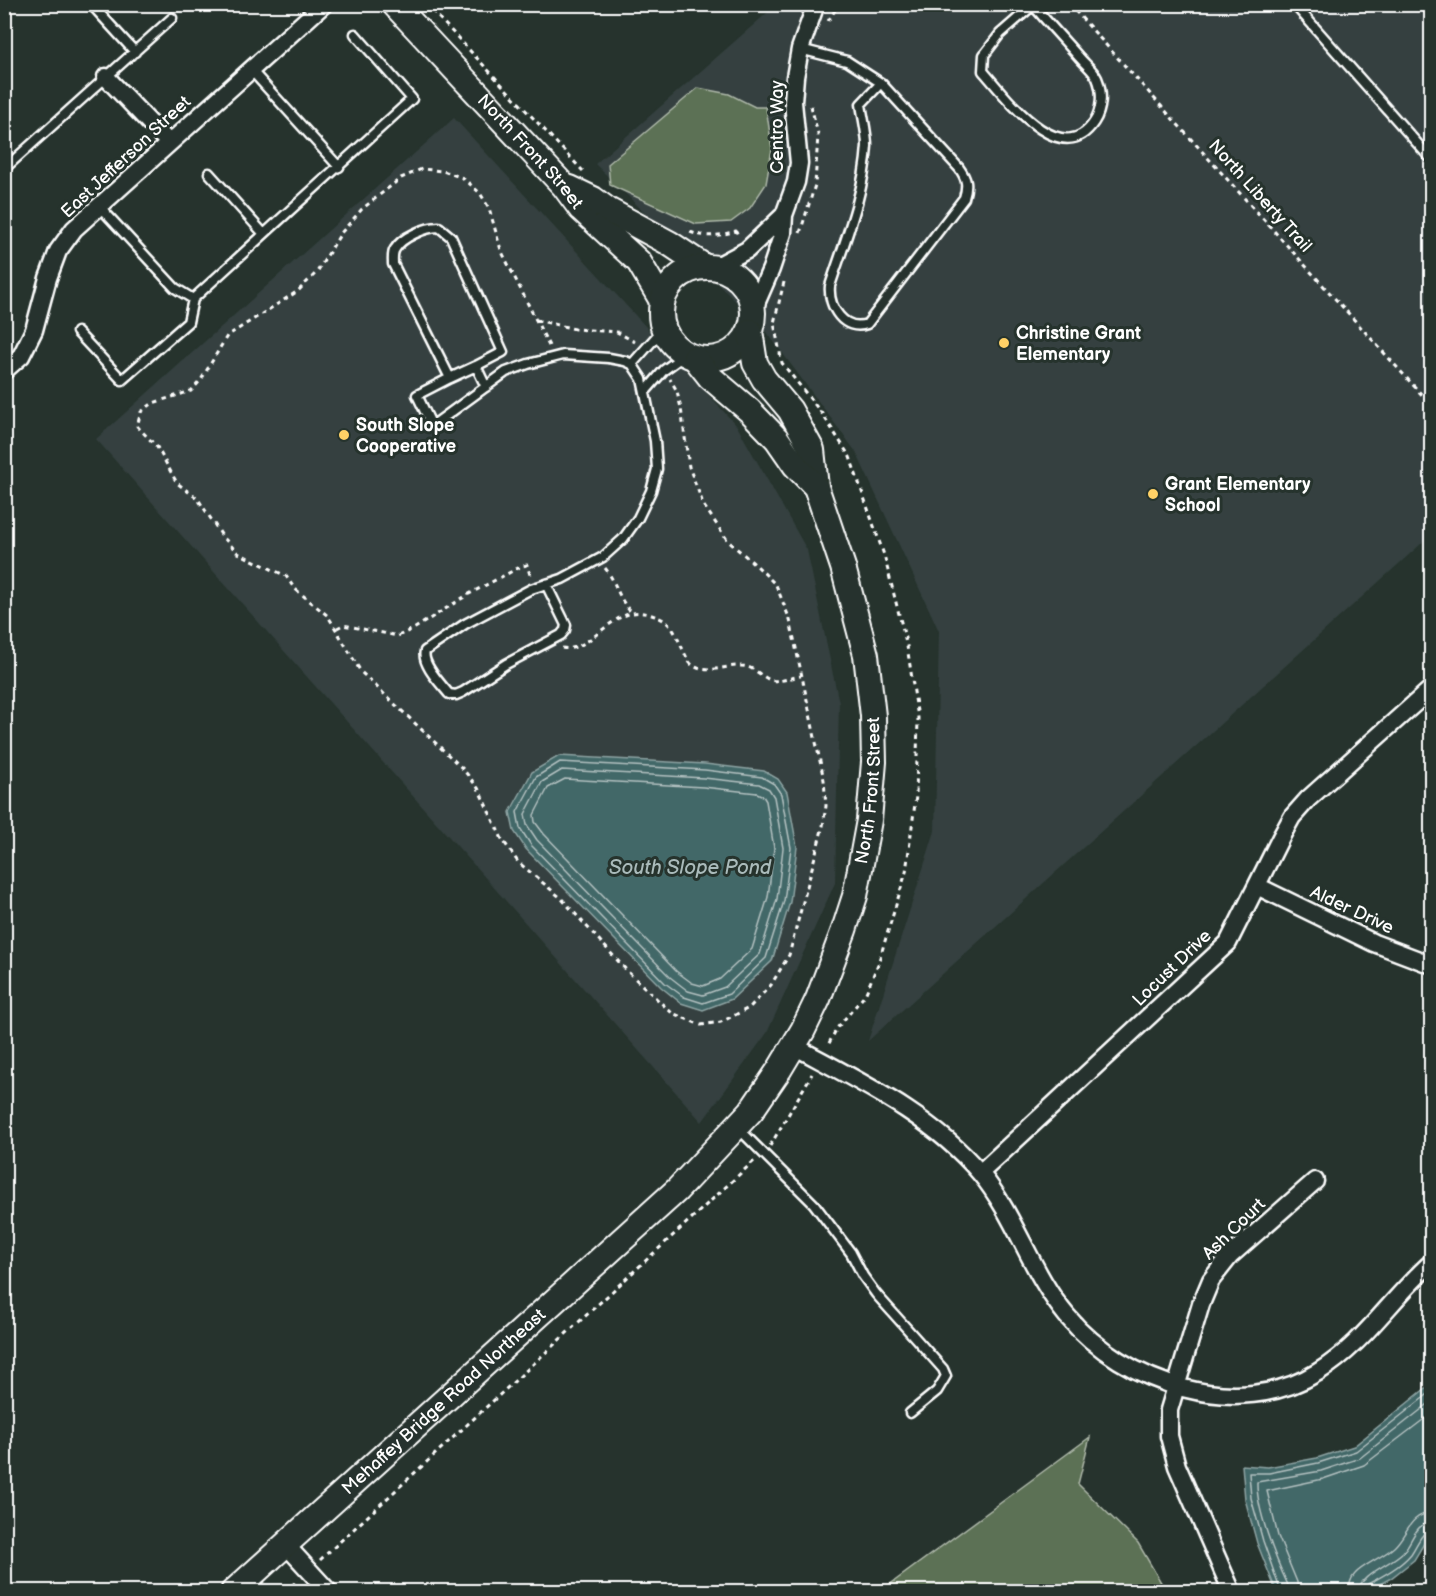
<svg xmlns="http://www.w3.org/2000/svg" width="1436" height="1596" viewBox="0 0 1436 1596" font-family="'Balsamiq Sans',sans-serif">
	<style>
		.built { fill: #34403f }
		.green { fill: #5c7154; stroke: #aeb8aa; stroke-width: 1.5 }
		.water { fill: #436767; stroke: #8ea4a4; stroke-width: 1.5 }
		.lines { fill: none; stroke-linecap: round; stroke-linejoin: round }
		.shore { stroke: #b4c2c2; stroke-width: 1.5 }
		.stream { stroke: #8ea4a4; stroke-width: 4.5 }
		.service-casing { stroke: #fff; stroke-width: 13 }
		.minor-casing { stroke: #fff; stroke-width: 21 }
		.secondary-casing { stroke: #fff; stroke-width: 28 }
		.path { stroke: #fff; stroke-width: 3; stroke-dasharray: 4.5 4.5; stroke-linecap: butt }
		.service { stroke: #26332d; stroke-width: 8 }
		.minor { stroke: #26332d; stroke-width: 16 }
		.secondary { stroke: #26332d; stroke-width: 24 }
		.poi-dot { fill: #ffd166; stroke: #26332d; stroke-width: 2 }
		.labels { text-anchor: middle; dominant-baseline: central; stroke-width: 6; stroke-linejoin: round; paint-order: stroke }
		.street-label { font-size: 18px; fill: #fff; stroke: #26332d }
		.poi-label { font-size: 18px; font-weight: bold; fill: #fff; stroke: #26332d; text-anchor: start }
		.water-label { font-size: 20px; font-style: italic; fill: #abb; stroke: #26332d }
	</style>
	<rect width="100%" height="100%" fill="#26332d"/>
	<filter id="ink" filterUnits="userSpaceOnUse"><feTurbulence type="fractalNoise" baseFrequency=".0167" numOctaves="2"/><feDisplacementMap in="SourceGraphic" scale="12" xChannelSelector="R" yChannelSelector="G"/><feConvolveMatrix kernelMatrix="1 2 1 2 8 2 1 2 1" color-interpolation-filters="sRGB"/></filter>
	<g filter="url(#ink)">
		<path class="built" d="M 776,5 L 1431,5 L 1431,535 L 868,1041 L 935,831 L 939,631 L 856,452 L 766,331 L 595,164 Z
			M 454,118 L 737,426 L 807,550 L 839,703 L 835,883 L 767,1033 L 702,1122 L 96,439 Z"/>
		<path class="green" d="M 698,88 L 729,94 L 755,107 L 766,107 L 772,149 L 766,184 L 750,208 L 731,222 L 696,224 L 610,185 L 608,164 Z
			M 1090,1437 L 1078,1484 L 1138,1543 L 1166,1591 L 881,1591 Z"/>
		<path class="water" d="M 559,756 L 705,764 L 764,771 L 778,779 L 787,792 L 797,847 L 790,902 L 772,961 L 732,999 L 703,1010 L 681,1003 L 661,987 L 526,849 L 514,831 L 510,812 L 532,772 Z
			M 1431,1384 L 1431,1532 L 1414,1560 L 1391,1578 L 1367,1591 L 1278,1591 L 1275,1588 L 1257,1543 L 1245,1499 L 1242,1465 L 1268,1467 L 1317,1458 L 1354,1446 Z"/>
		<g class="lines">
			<path class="shore" d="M 560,762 L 705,770 L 762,777 L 774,784 L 781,794 L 791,848 L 784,901 L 766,958 L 729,994 L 703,1003 L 684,997 L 665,983 L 531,845 L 520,828 L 517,812 L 536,777 Z
				M 562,770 L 704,778 L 759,784 L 769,789 L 774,797 L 783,848 L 777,899 L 760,954 L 725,987 L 703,995 L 688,991 L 670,977 L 537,840 L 527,825 L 525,814 L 542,782 Z
				M 565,779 L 703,787 L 757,793 L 763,796 L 766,801 L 774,848 L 768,897 L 752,949 L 720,979 L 703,986 L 692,983 L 676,971 L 544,834 L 535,822 L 534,815 L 548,788 Z
				M 1281,1592 L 1263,1541 L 1251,1498 L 1249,1473 L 1269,1473 L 1318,1463 L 1356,1451 L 1432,1391
				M 1289,1592 L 1288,1585 C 1276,1560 1256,1509 1257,1482 L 1321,1471 L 1360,1458 L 1432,1401
				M 1298,1592 L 1297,1582 L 1278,1536 L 1267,1491 L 1323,1479 L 1364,1465 L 1432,1413
				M 1349,1592 C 1349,1585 1350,1579 1355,1574 C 1363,1565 1383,1557 1394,1547 C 1408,1534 1409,1514 1432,1513
				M 1358,1592 C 1359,1575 1390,1565 1403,1552 C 1413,1541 1415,1523 1432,1522
				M 1366,1592 L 1368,1584 C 1383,1576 1400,1567 1411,1554 C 1417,1546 1421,1531 1432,1530"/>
			<path class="stream" d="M 1039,1592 L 1042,1584"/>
			<defs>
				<path id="service" d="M 91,4 L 135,52
					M 1032,4 L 1033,5 C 1048,23 1064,40 1079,57 C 1084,63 1094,71 1097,78 C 1103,92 1102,110 1094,122 C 1061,172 1005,96 983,71 L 984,55 L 1000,34 L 1033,5
					M 1294,4 L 1432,160
					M 800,49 L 847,61 L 881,83
					M 251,70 L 339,167
					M 881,83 L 959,168 C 967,179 968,185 964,198 L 867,324 C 844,332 828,307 830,286 C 845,240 864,195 867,146 C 867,133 863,118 861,104 Z
					M 4,169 L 172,18
					M 209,173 L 264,234
					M 99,206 L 175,288 L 193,299
					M 77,332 L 122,380 L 188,322 L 193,299 L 412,99 L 355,34
					M 632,364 L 663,329
					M 450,378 L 476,366
					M 486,387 L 476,366 L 503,352 L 451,237 L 439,227 C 426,227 402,237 395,249 C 392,253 393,259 393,264 L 450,378 L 417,395 L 432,426 L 506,372 L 528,364 L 563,355 L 609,358 L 625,361 L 632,364 L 642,379 L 655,441 L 657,469 L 651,491 L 638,518 L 623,539 L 603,557 L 562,579 L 531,589 L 465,624 L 425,651 C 421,664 441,684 449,694 L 456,695 L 463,692 L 506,664 L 561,635 L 565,630 L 566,625 L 546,584
					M 645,392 L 664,370 L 686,354
					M 737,1127 L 814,1204 L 851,1253 L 863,1276 L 876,1294 L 943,1369 L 946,1376 L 937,1391 L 910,1413"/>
				<path id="minor" d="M 106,77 L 169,143
					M 715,267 L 747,250 L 784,215
					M 754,308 L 771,269 L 783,233 L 784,215 L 796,182 L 799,163 L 793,102 L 795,77 L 800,49 L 816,4
					M 4,371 L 21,356 L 34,330 L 48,278 L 58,251 L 74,229 L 324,4
					M 1257,886 L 1374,943 L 1432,965
					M 794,1046 C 860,1082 931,1115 980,1173 C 1016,1216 1031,1273 1067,1316 C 1124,1384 1238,1422 1318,1372 C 1365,1343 1391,1298 1432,1262
					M 980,1173 L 1228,943 L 1281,837 L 1292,817 L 1308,799 L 1432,688
					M 285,1544 L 329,1592
					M 1232,1592 L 1177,1466 L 1169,1436 L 1169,1410 L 1201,1304 L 1211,1280 L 1230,1256 L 1315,1181"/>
				<g id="secondary">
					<path id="s1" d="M 394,4 L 564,186 L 581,209 L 639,262 L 662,301"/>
					<path d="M 570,188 L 593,199 L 608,210 L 669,243 L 705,267"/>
					<circle cx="707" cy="313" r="46"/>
					<path d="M 750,331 L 755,363 L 764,379 L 790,410 L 812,450 L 816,487"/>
					<path id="s2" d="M 233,1592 L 677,1190 L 751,1111 L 779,1070 L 803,1030 L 818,999 L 844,930 L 855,896 L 869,820 L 874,762 L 873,716 L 866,655 L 843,567 L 816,487 L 795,465 L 777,439 L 750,411 L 710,377 L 695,358"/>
				</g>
			</defs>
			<use href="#service" class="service-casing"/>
			<use href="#minor" class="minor-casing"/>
			<use href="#secondary" class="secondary-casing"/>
			<path class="path" d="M 426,4 L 583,171
				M 1069,4 L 1432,406
				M 828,21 L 839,4
				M 690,232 C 706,238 719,236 736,231 L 739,237
				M 800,233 L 815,185 L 818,134 L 810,102
				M 784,282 L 774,323 L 782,363 L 823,415 L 850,457 L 884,555 L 907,646 L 918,718 L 916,796 L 906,872 L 878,964 L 865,995 L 837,1028 L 827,1047
				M 536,320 L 575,329 L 617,332 L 635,342
				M 549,346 L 501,250 L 489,208 L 480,193 L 463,178 L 443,171 L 422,169 L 401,178 L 362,209 L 341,233 L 317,272 L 298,291 L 227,336 L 201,380 L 191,391 L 153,403 L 141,412 L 137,426 L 157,447 L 177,483 L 198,499 L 222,536 L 238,553 L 286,576 L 294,588 L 328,616 L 361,672 L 462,768 L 478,788 L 502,839 L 518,862 L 561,898 L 628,972 L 672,1013 L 701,1025 L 721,1022 L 749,1008 L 771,985 L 789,955 L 823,826 L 826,806 L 824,780 L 790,620 L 776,585 L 757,566 L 728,541 L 704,506 L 689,467 L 681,408 L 677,391 L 670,379
				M 605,568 C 616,581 618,599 631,612
				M 337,628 L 343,625 L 398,636 L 415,628 L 469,594 L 522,566 L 527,565 L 531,578
				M 562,648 C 590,654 612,607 644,613 C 672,619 673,629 684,652 C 686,656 688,661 691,664 C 705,676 725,665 741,666 C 753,666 759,675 770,680 C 780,683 791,677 801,676
				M 770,1146 L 812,1074
				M 320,1560 L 754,1161
				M 285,1592 L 297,1581"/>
			<use href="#service" class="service"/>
			<use href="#minor" class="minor"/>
			<use href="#secondary" class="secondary"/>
		</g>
	</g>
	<g class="poi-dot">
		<circle cx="1004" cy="343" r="6"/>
		<circle cx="344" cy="435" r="6"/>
		<circle cx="1153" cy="494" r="6"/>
	</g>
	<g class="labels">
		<g class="street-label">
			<text transform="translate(777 127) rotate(-90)">Centro Way</text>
			<text stroke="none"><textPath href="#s1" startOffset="201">North Front Street</textPath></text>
			<text transform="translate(126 157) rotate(-43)">East Jefferson Street</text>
			<text transform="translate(1260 196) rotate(48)">North Liberty Trail</text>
			<text stroke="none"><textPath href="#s2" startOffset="1054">North Front Street</textPath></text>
			<text transform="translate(1352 910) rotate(25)">Alder Drive</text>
			<text transform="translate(1172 968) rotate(-44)">Locust Drive</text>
			<text transform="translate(1234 1229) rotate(-44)">Ash Court</text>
			<text stroke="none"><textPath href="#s2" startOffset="284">Mehaffey Bridge Road Northeast</textPath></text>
		</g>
		<g class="poi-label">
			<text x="1016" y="333">Christine Grant<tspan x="1016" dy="21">Elementary</tspan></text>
			<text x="356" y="425">South Slope<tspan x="356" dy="21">Cooperative</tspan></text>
			<text x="1165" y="484">Grant Elementary<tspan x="1165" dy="21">School</tspan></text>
		</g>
		<g class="water-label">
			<text x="690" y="868">South Slope Pond</text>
		</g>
	</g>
	<rect width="1436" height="1596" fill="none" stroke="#26332d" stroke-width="24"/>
	<rect x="12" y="12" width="1412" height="1572" fill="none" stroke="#fff" stroke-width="2" filter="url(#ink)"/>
</svg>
